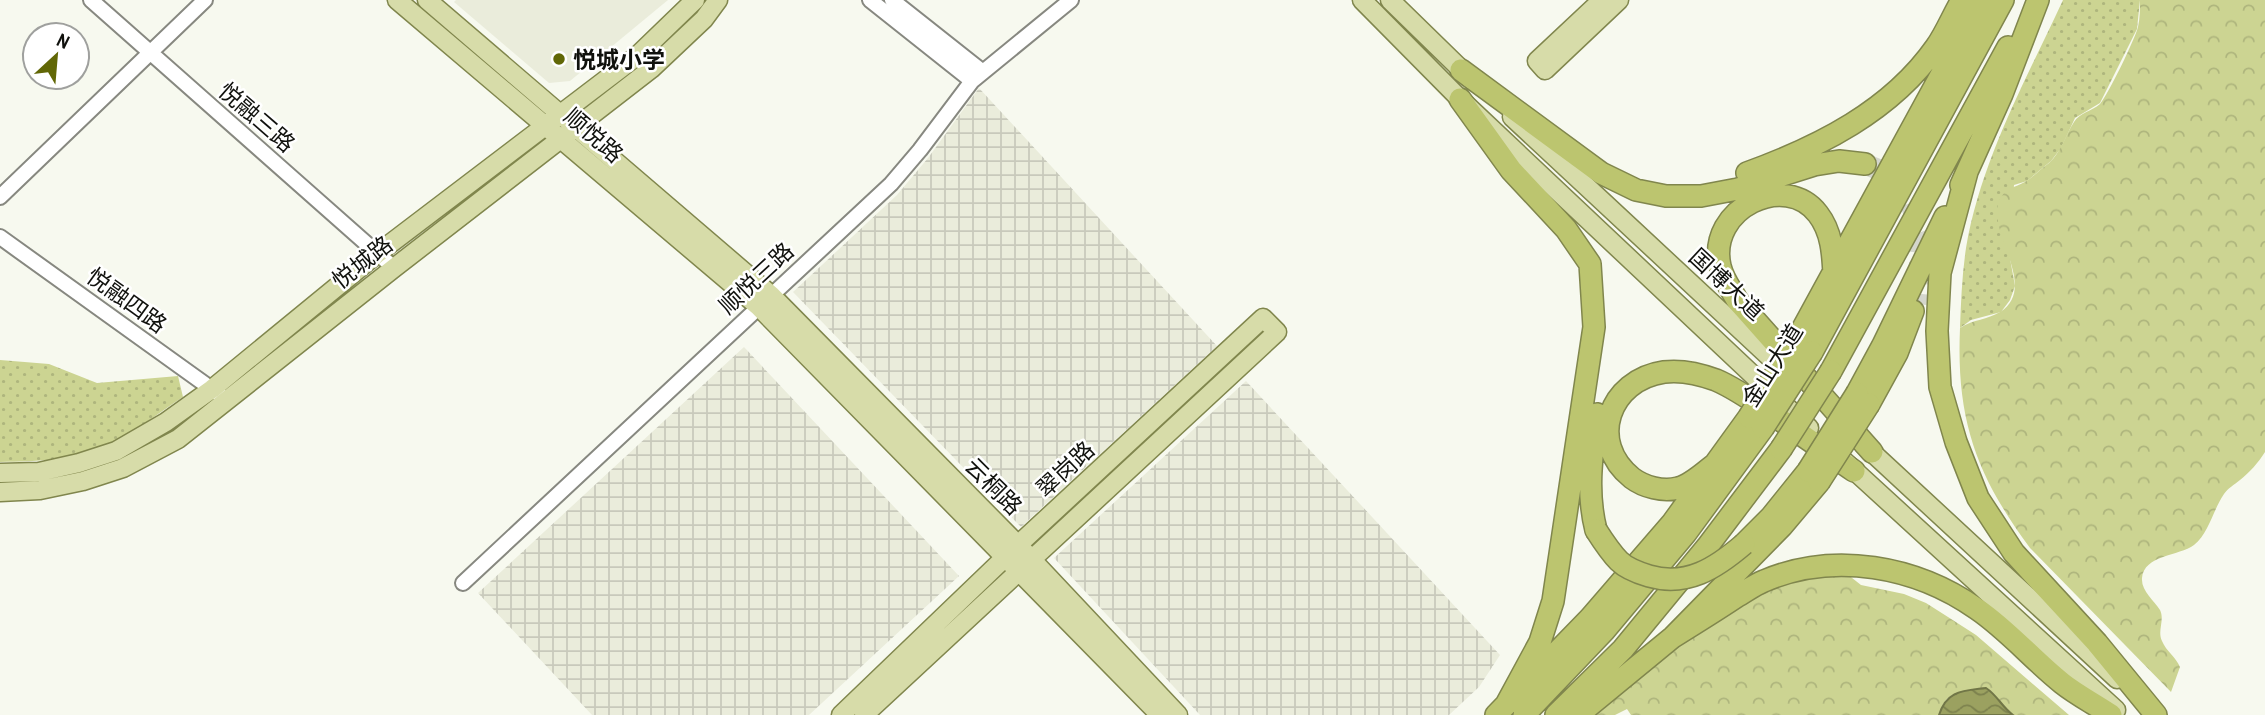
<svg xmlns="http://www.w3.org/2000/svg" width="2265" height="715" viewBox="0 0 2265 715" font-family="'Archivo Narrow','Noto Sans SC',sans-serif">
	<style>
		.built { fill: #eaecdb }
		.industrial { fill: url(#industrial-grid) }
		.grass { fill: url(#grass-dots) }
		.forest { fill: url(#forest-crowns) }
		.water { fill: url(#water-waves); stroke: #717647; stroke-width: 2 }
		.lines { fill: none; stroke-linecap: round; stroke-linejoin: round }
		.highway-tunnel { stroke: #d4d6cd; stroke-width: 21; stroke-dasharray: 21 10; stroke-linecap: butt }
		.minor-casing { stroke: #878880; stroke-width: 18 }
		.major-casing { stroke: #80864d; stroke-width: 21 }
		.highway-casing { stroke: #80864d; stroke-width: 24 }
		.minor { stroke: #fff; stroke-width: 14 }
		.major { stroke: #d7dca9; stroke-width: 18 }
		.highway { stroke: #bcc56f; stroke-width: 21 }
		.highway-bridge-casing { stroke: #80864d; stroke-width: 24; stroke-linecap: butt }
		.highway-bridge { stroke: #bcc56f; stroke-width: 21 }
		.poi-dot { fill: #616706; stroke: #fff; stroke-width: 2.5 }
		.labels { text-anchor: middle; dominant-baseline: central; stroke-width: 5; stroke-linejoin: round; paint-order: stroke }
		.poi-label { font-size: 23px; font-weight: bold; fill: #10110d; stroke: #fff; text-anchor: start }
		.street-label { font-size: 23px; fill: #10110d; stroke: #fff }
	</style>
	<defs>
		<pattern id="industrial-grid" width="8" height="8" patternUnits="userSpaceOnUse" patternTransform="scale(1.75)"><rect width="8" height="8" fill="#eaecdb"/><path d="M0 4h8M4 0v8" fill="none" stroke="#c8c9bb"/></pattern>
		<pattern id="grass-dots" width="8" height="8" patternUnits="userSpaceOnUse" patternTransform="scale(1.75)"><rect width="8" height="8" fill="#ccd492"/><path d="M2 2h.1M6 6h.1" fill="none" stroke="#aeb57d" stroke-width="1.8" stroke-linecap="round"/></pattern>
		<pattern id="forest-crowns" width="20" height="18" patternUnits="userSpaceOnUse" patternTransform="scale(1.75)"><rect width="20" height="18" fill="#ccd492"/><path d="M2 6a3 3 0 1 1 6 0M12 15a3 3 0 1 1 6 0" fill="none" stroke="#aeb57d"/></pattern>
		<pattern id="water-waves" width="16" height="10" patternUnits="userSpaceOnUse" patternTransform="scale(1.75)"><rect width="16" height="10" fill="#9ba160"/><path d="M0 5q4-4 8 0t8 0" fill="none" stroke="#7d824e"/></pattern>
	</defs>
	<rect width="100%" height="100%" fill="#f7f9ef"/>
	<path class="built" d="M 456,0 L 668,0 L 570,81 L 549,83 L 454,2 Z"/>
	<path class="industrial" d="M 979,88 L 1217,346 L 1021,527 L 793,292 L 897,195 L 928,158 Z
		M 744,347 L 959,576 L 809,715 L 592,715 L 478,593 Z
		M 1246,381 L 1500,655 L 1479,687 L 1449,715 L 1200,715 L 1054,558 Z"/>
	<path class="grass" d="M 2063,0 L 2140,0 L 2137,29 L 2100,103 L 2075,118 L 2061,148 L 2051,161 L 2027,181 L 2014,185 L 2009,253 L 2015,286 L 2010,300 L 2001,312 L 1971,320 L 1960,328 C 1961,301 1962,275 1966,248 C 1981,160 2026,80 2063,0 Z
		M 0,360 L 49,364 L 97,383 L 178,376 L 183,397 C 160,412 137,430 113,443 C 80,461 37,461 0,462 Z"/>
	<path class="forest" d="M 2140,0 L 2265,0 L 2265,452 C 2258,463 2250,472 2240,480 C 2234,485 2228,488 2224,494 C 2213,510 2209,533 2194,545 C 2179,556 2144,555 2142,578 C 2141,591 2154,600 2160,610 C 2165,620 2157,631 2162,641 C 2166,651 2176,657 2180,667 L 2171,692 L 2030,548 C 1976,475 1956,419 1960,328 C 1974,319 1987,320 2000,312 C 2041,286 1982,228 2001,197 C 2007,187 2020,186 2028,180 C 2035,175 2042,168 2049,163 C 2061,152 2065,136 2074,122 C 2079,113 2092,111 2100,104 C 2108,95 2135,39 2138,27 C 2140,18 2140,9 2140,0 Z
		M 1847,574 L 1861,585 L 1904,594 L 1926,603 L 1948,617 L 1976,635 L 2069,715 L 2013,715 L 1978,689 C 1956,696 1947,689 1939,715 L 1631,715 L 1627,709 L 1615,715 L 1592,715 C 1652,666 1736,588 1815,576 C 1825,574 1837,575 1847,574 Z"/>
	<path class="water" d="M 1986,688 C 1997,695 2002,707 2013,715 L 1939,715 C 1947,690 1963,691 1986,688 Z"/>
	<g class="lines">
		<path class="highway-tunnel" d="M 1865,164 L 1887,173 L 1908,197 L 1922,234 L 1916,304"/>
		<defs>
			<path id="minor" d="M 91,0 L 394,268
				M 870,0 L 972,81
				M 892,0 L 983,72
				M 0,197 L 205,0
				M 0,237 L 220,395
				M 463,583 L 891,184 L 920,150 L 972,81 L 1071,0"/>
			<path id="major" d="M 397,0 L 759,307 L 1160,715
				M 427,0 L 771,295 L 1018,545 L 1178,715
				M 1362,0 L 1460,99 L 1809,428
				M 1390,0 L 1471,79
				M 1602,0 L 1537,61 L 1545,70 L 1619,0
				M 1512,117 L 1789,375
				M 1863,444 L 2117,679
				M 1845,462 L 2116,710
				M 0,473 L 39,472 L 79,463 L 116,451 L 166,422 L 212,389 L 378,253 L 637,56 L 695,0
				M 0,492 L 40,490 L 83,481 L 123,468 L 178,439 L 394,268 L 651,69 L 704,19 L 718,0
				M 841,715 L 1018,545 L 1263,318 L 1277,332 L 864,715"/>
			<path id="highway" d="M 1461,70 L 1601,173 L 1636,190 L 1666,196 L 1701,196 L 1738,189 L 1814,165 L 1839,161 L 1865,164
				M 1460,99 L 1511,170 L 1566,229 L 1590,264 L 1594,327 L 1553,601 L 1540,642 L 1507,703
				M 1967,172 L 1940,273 L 1937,331 L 1940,387 L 1956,442 L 1978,498 L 2014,553 L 2097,643 L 2156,715
				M 1747,173 C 1819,147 1891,111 1936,47 C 1946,33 1953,15 1962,0
				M 1961,185 L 2002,94 L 2038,0
				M 1834,275 C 1833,254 1832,232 1818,214 C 1786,171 1707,208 1720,266 C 1723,279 1731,289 1737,300 L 1872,452
				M 1797,339 L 1982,0
				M 1812,352 L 2003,0
				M 1831,371 L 2008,47
				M 1857,393 L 1883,345 L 1945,217
				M 1869,404 L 1897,353 L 1913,311
				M 1718,462 C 1706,470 1692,485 1678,488 C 1663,492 1644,487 1632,478 C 1587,442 1609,380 1664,372 C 1680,370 1700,374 1716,380 C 1737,389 1756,403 1775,416 C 1801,435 1828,453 1854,471
				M 1596,530 C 1586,491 1592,454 1597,414
				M 1744,544 L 1771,517 L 1808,471
				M 1673,637 C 1694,624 1715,611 1736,597 C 1745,592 1754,585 1764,581 C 1834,551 1916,566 1977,609 C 2008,630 2033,660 2062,683 C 2077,695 2095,704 2111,715
				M 1496,715 L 1590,618 L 1673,522 L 1749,417
				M 1524,715 L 1604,631 L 1686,533 L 1763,428
				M 1556,715 L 1623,649 L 1707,547 L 1781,449
				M 1578,715 L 1673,637 L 1782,526 L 1819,482"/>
		</defs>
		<use href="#minor" class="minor-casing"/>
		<use href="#major" class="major-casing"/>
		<use href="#highway" class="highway-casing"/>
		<use href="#minor" class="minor"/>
		<use href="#major" class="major"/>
		<use href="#highway" class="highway"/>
		<defs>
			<path id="highway-bridge" d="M 1749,417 L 1797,339
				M 1763,428 L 1812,352
				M 1781,449 L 1831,371
				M 1808,471 L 1857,393
				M 1819,482 L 1869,404
				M 1596,530 C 1603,541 1610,552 1619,561 C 1627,569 1639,573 1649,576 C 1687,587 1716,568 1744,544"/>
		</defs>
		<use href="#highway-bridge" class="highway-bridge-casing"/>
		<use href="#highway-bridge" class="highway-bridge"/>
	</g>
	<circle class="poi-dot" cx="559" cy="59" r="7"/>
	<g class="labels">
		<g class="poi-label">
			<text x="573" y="59">悦城小学</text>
		</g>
		<g class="street-label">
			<text transform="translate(257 117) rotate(41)">悦融三路</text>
			<text transform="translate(594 135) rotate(41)">顺悦路</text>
			<text transform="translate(362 262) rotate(-38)">悦城路</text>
			<text transform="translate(756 278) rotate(-43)">顺悦三路</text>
			<text transform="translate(1727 284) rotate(43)">国博大道</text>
			<text transform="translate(127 300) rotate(36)">悦融四路</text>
			<text transform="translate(1772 365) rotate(-58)">金山大道</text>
			<text transform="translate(1065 469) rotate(-43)">翠岗路</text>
			<text transform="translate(994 486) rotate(45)">云桐路</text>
		</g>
	</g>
	<g transform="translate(56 56) rotate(26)"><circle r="33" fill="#ffffff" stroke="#9fa09e" stroke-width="2"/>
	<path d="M0-5L12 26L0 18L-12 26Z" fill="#616706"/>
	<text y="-10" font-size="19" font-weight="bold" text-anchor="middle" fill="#10110d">N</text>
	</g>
</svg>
